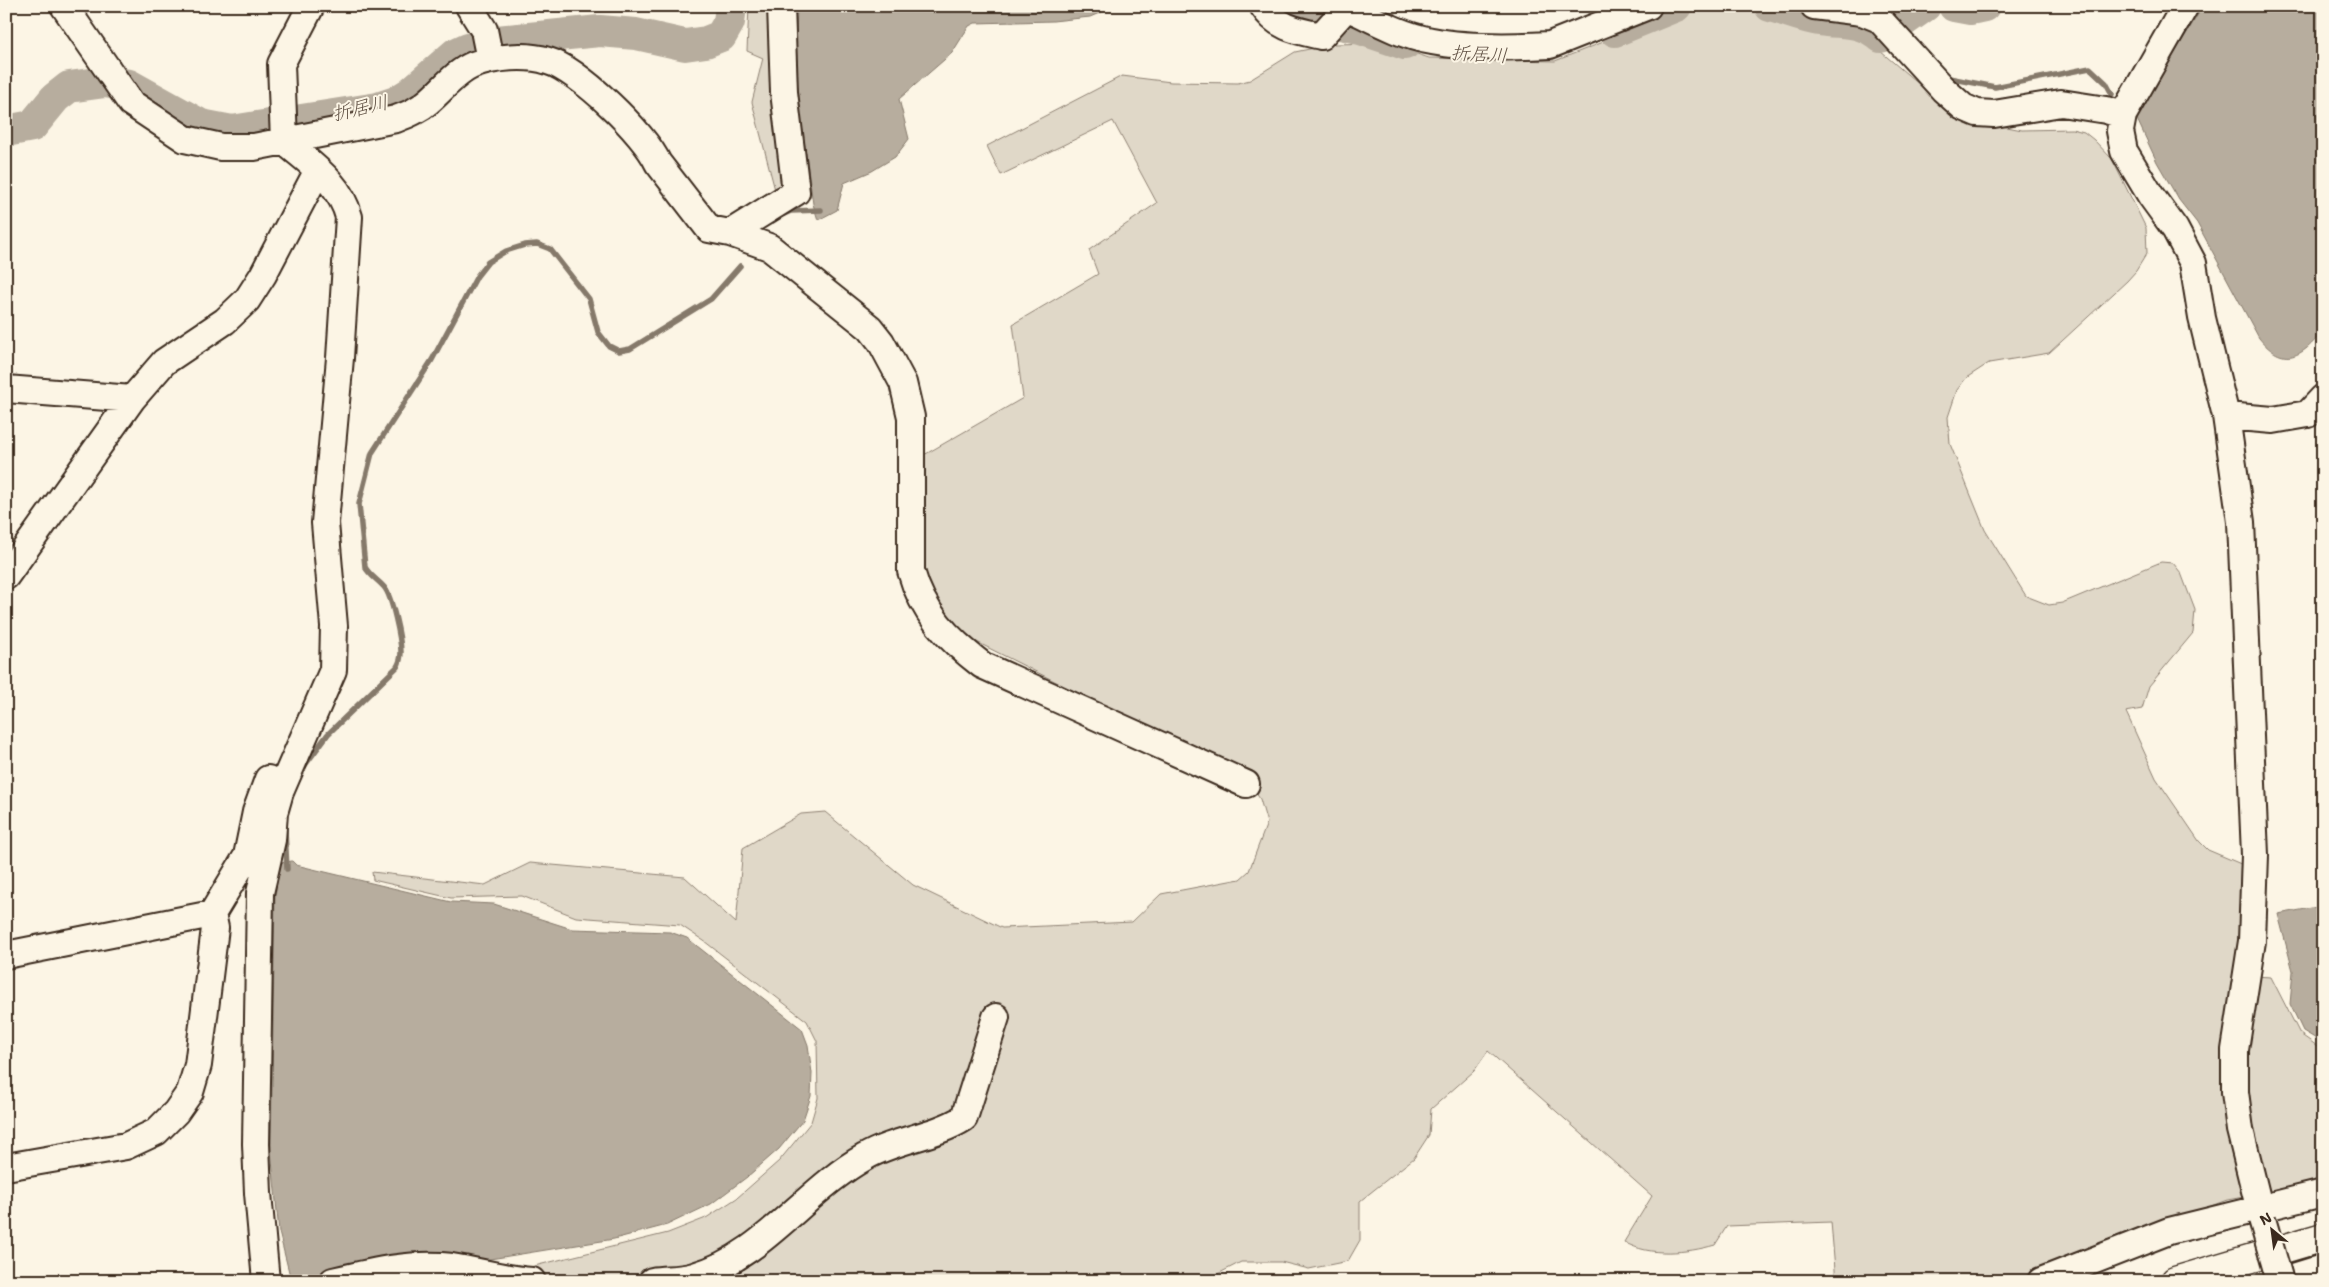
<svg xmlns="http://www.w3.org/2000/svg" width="2329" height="1287" viewBox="0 0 2329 1287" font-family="'Shantell Sans','Klee One',sans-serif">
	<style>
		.green { fill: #e0d8c8; stroke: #8e8173 }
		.water { fill: #b7ad9e; stroke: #85796b }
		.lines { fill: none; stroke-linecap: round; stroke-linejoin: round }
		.stream { stroke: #85796b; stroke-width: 5.5 }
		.river { stroke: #b7ad9e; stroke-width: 32 }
		.minor-casing { stroke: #3b2a1e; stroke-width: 30 }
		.highway-casing { stroke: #3b2a1e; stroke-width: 31 }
		.minor { stroke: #fcf5e5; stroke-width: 26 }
		.highway { stroke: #fcf5e5; stroke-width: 28 }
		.minor-bridge-casing { stroke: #3b2a1e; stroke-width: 30; stroke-linecap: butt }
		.minor-bridge { stroke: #fcf5e5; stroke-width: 26 }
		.labels { text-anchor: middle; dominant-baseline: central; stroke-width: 4; stroke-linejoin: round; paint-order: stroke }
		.water-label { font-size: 19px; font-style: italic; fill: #605144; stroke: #fcf5e5 }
	</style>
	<rect width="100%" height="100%" fill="#fcf5e5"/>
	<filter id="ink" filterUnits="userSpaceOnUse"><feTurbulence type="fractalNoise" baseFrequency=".02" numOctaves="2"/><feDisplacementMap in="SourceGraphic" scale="10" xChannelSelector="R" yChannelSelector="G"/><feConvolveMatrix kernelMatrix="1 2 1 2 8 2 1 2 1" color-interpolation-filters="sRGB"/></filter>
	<g filter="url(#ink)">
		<path class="green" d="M 749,6 L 772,6 L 786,184 L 775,190 L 752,102 L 763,58 L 747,51 Z
			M 1687,6 L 1754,6 L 1823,26 L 1853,28 L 1941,103 L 1972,120 L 2022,130 L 2072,129 L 2084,132 L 2094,140 L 2112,159 L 2146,228 L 2147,253 L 2136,271 L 2127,281 L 2049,353 L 1989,363 L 1966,378 L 1957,390 L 1948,417 L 1950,444 L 1985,530 L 2026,596 L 2049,605 L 2062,603 L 2161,562 L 2173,563 L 2181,573 L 2195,610 L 2193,633 L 2149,686 L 2142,709 L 2126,712 L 2156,778 L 2199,841 L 2208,850 L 2255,870 L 2237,975 L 2271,977 L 2300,1034 L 2323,1050 L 2323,1183 L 2227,1200 L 2011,1281 L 1836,1281 L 1831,1222 L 1727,1226 L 1715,1245 C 1687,1253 1650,1257 1624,1242 L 1652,1196 L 1488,1051 L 1474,1071 L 1431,1109 L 1429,1135 L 1414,1158 L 1360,1201 L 1360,1240 L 1348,1261 L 1309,1269 L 1281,1262 L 1241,1262 L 1204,1281 L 602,1281 L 518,1273 L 518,1270 L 668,1233 L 706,1218 L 737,1198 L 779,1161 L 811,1122 L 818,1098 L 817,1041 L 807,1021 L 704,941 L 680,925 L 576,917 L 522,896 L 451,898 L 373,880 L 372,872 L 485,885 L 530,863 L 685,877 L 736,923 L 743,848 L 801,814 L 825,812 L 913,885 L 1002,928 L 1132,922 L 1161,894 L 1240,879 L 1249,871 L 1267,823 L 1260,799 L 1245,777 L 953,630 L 923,575 L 924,455 L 1023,398 L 1013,324 L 1098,274 L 1089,250 L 1157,203 L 1113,121 L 1001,175 L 987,146 L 1122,76 L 1171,82 L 1238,83 L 1250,80 L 1295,52 L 1333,44 L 1384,43 L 1429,58 L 1555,61 L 1652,23 Z"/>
		<path class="water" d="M 797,6 L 1116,6 L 1090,17 L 1053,21 L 975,23 L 969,26 L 952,53 L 899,99 L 909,139 L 895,157 L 872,171 L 844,183 L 837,210 L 818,220 L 813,204 L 795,75 Z
			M 2203,6 L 2323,6 L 2323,331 C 2302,357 2284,369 2259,338 L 2197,223 L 2179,200 L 2157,162 L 2136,117 Z
			M 292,861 L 296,865 L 451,902 L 494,904 L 572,929 L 670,932 L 687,938 L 802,1029 L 808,1045 L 812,1073 L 811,1096 L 803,1120 L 779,1149 L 747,1177 L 711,1204 L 667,1225 L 614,1239 L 484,1260 L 402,1257 L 291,1280 L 279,1232 L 271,1150 L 275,896 L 280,863 Z
			M 2323,906 L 2323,1043 L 2303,1031 L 2290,1004 L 2293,971 L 2278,914 Z"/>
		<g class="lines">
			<path class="stream" d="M 1944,77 L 1995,87 L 2090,68 L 2106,83 L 2112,94
				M 784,214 L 791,211 L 821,210
				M 305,765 L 328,734 L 397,667 C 400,662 401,658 401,652 C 401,639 392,596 384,587 C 377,579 370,576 365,567 L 359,504 L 372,453 L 432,360 L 477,276 L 488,262 L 506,251 L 525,245 L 537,244 L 550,249 L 589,299 L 598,332 L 609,346 L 619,351 L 630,349 L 711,299 L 740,266
				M 285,831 L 287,869"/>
			<path class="river" d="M 1281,6 L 1291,14 L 1355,27 L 1405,44
				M 1770,6 C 1786,10 1802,17 1819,20 C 1844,24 1860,19 1881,37 L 1925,6
				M 1954,6 L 1970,9 L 1984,6
				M 1615,31 L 1676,6
				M 6,131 L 32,126 L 55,98 L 69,87 L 105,82 L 129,85 L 201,125 L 232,131 L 378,108 L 396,102 L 409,94 L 455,54 L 468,48 L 497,41 L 600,31 L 636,34 L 685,45 L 706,42 L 721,36 L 729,22 L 731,6"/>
			<defs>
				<path id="minor" d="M 64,6 L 131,103 L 185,139 L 221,147 L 254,147 L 396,119 C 409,114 419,110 429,101 C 443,89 456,72 473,65 C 495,57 526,54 548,61 C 579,70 645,134 658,163 L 709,229 L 730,233 L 769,247 L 870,328 L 881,342 L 903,383 L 911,417 L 911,571 C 923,614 948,639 982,665 L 1246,784
					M 469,6 L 484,30 L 490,60
					M 1263,6 C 1277,28 1298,31 1321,36 L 1348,6
					M 1814,6 L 1862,12 L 1879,19 L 1943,89 L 1963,107 L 1977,113 L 1994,114 L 2061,103 L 2106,110 L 2123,115
					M 2185,6 L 2123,115 L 2120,131 L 2124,151 L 2151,196 L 2175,229 L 2193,263 L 2202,318 L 2226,416 L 2241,522 L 2255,855 L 2252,941 L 2235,1050 L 2235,1092 L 2240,1130 L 2262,1219
					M 1347,7 C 1374,20 1402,36 1432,41 C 1468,48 1514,47 1550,45 L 1648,6
					M 730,233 L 796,192 L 784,92 L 781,6
					M 6,389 L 132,399
					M 2226,416 L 2273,420 L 2308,414 L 2323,398
					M 6,576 L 132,399 L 164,362 L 225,321 L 247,300 L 263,275 L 318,170
					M 6,955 L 212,914
					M 6,1167 L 126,1146 L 156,1132 L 176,1112 L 190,1092 L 198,1065 L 215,928 L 212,914 L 247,856 L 256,812 L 268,779
					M 266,1281 L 258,1193 L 256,1144 L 260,893 L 272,840 L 274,813 L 280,792 L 333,670 L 334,626 L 325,523 L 340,358 L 349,217 C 340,182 310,164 284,141 L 281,64 L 311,6
					M 333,1281 C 371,1272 412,1262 452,1267 C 478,1271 505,1279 532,1281
					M 652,1281 C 666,1279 681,1280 694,1276 C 763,1257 805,1190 865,1157 C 896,1139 934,1137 964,1118 L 996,1017
					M 2041,1281 L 2169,1231 L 2323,1193"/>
				<path id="highway" d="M 2175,1281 L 2323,1237
					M 2284,1281 L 2323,1269"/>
			</defs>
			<use href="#minor" class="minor-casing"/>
			<use href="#highway" class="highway-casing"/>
			<use href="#minor" class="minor"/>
			<use href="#highway" class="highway"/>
			<defs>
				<path id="minor-bridge" d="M 2262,1219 L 2280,1281"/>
			</defs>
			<use href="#minor-bridge" class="minor-bridge-casing"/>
			<use href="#minor-bridge" class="minor-bridge"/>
		</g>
	</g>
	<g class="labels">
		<g class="water-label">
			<text transform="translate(1479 54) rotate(3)">折居川</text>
			<text transform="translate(360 108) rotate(-13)">折居川</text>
		</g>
	</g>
	<rect width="2329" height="1287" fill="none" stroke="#fcf5e5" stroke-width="25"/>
	<rect x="12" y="12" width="2304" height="1262" fill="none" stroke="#3b2a1e" stroke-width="2" filter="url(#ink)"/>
	<g transform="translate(2272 1230) rotate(331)" stroke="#fcf5e5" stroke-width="4" paint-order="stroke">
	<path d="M0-4L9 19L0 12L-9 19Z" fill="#3b2a1e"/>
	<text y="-8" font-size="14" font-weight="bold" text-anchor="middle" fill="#3b2a1e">N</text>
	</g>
</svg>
